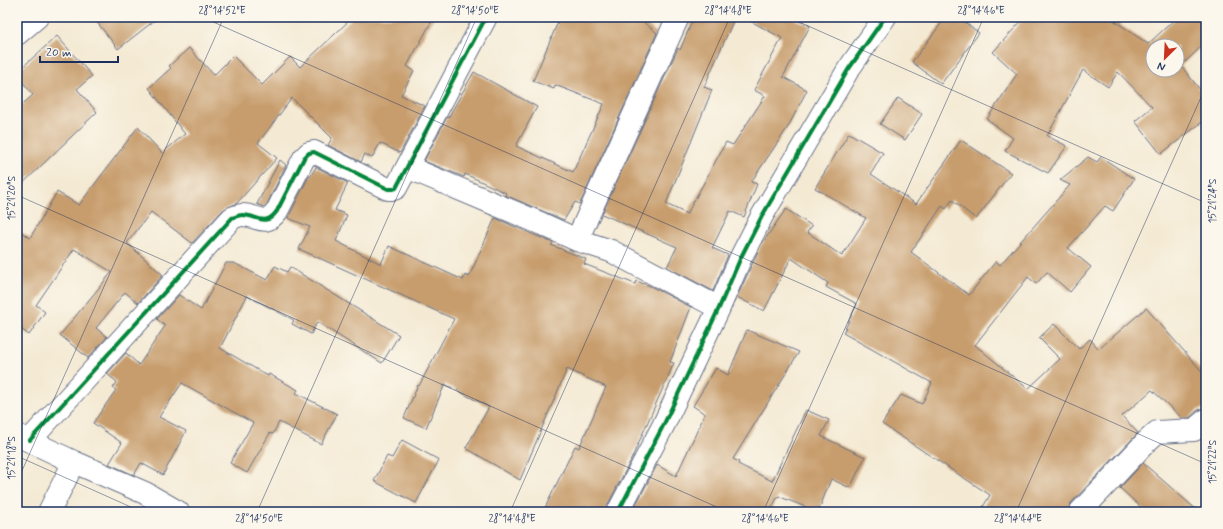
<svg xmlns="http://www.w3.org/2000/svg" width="1223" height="529" viewBox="0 0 1223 529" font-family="Mynerve,sans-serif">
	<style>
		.building { fill: #c79d6d; fill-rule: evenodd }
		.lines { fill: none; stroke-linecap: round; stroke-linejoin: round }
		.minor-casing { stroke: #677087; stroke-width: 24 }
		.minor { stroke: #fff; stroke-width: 22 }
		.cycleway-casing { stroke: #fbf7ec; stroke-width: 6 }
		.cycleway { stroke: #00873e; stroke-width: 4 }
		.ticks { fill: none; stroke: #1b2f5e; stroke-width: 1; stroke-opacity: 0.45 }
		.neatline { fill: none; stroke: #1b2f5e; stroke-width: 1.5 }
		.ticks-label { font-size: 10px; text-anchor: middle; fill: #1b2f5e }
	</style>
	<rect width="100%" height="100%" fill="#fbf7ec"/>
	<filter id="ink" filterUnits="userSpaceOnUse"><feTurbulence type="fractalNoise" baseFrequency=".025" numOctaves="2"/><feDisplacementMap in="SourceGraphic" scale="8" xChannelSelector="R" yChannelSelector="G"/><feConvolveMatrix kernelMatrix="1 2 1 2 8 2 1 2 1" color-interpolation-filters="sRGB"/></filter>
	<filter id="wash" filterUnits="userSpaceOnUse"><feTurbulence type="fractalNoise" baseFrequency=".012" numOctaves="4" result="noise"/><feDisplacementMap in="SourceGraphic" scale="16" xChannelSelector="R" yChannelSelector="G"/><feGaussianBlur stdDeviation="0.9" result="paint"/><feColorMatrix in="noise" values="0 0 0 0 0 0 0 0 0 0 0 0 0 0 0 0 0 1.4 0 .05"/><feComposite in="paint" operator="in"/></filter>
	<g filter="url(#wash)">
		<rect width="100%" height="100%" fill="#f4ead4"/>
		<g id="blocks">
			<path class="building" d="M 93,17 L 159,17 L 118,49 Z
				M 353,17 L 434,17 L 407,66 L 414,71 L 401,95 L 425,106 L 400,153 L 380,143 L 372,158 L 365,154 L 361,162 L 328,145 L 332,138 L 292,98 L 258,143 L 277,158 L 237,203 L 223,210 L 192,243 L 151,212 L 127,243 L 163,275 L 138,303 L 125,292 L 96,328 L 107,337 L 88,358 L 60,335 L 112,272 L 74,249 L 36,305 L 45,312 L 29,335 L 21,329 L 17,334 L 17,229 L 30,238 L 57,192 L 79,205 L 138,127 L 162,153 L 185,134 L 149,88 L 171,68 L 169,66 L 189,48 L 214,75 L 233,56 L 262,85 L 290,57 L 300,67 Z
				M 560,17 L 637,17 L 657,33 L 580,204 L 575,202 L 564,220 L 505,195 L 506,193 L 465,174 L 464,177 L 424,161 L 447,117 L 448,118 L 474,72 L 537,107 L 516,146 L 573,172 L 604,104 L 555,85 L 554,89 L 533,81 Z
				M 694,17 L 735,17 L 704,87 L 712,90 L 666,204 L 687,214 L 726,142 L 733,145 L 765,96 L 754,90 L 782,38 L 743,17 L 790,17 L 810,26 L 783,77 L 807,90 L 788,127 L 751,182 L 757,184 L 744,217 L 730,211 L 712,248 L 728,255 L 713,291 L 667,267 L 677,247 L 602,214 L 678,48 L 680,50 Z
				M 946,17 L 958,17 L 979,33 L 941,84 L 912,62 Z
				M 1025,17 L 1109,17 L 1148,44 L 1177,17 L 1206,17 L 1206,42 L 1181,66 L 1206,97 L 1206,119 L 1161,154 L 1135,121 L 1152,107 L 1118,72 L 1108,87 L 1083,70 L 1047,136 L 1067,146 L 1048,173 L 1005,151 L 1013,138 L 987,119 L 1017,74 L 993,52 ZM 1153,46 L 1177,46 L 1177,70 L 1153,70 Z
				M 57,36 L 92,76 L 77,89 L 97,112 L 17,189 L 17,109 L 33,95 L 17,75 L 17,72 Z
				M 898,98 L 922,114 L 905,140 L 880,124 Z
				M 849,133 L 883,153 L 871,174 L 916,204 L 961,140 L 1011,173 L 976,219 L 952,200 L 946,209 L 942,206 L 911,252 L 969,295 L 996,261 L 1000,265 L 1070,185 L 1060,180 L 1088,157 L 1097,162 L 1101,157 L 1134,179 L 1113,211 L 1105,206 L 1068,248 L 1091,267 L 1070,292 L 1047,272 L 1036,284 L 1028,277 L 975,345 L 1028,389 L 1060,359 L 1039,338 L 1054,324 L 1079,349 L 1090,339 L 1099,349 L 1146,308 L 1206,376 L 1206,408 L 1198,410 L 1189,418 L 1182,418 L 1152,390 L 1122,416 L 1138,433 L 1071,503 L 1068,512 L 980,512 L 990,495 L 882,424 L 901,395 L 922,404 L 932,383 L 843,333 L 857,304 L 826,287 L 828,283 L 791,258 L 764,311 L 737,297 L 761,245 L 786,209 L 812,226 L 807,232 L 842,256 L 866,218 L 815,188 Z
				M 280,160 L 286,165 L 267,204 L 264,207 L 257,204 Z
				M 316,167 L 348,183 L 335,210 L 347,215 L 336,241 L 381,264 L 389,246 L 463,280 L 465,275 L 469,277 L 495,218 L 553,243 L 551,245 L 586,259 L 584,264 L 635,284 L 636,281 L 650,286 L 691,307 L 670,362 L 674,363 L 630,462 L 607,506 L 606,512 L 543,512 L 575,446 L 579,448 L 606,387 L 567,369 L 520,480 L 466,448 L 489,407 L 445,384 L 426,428 L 404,418 L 418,385 L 419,386 L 454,319 L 299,249 L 310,227 L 288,218 L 309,176 L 310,177 Z
				M 226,263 L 234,263 L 267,280 L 275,266 L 287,272 L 290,267 L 399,335 L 382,363 L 317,322 L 311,334 L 292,324 L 294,320 L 247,296 L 220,348 L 268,376 L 269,374 L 298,390 L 296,393 L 337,414 L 321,444 L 279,422 L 273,434 L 270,433 L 247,473 L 230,463 L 253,423 L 182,383 L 159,417 L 186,431 L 163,475 L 141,463 L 134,475 L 109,464 L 122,443 L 93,423 L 116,390 L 113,388 L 117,382 L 107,374 L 126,353 L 139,365 L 165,326 L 157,319 L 179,295 L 201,310 Z
				M 747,330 L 799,352 L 733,459 L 739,462 L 738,464 L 772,481 L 806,410 L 829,420 L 821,436 L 865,457 L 850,488 L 831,479 L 818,512 L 778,496 L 770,512 L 632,512 L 657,465 L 676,476 L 705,414 L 693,406 L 716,368 L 728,375 Z
				M 402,440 L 439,460 L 416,503 L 374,481 L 387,456 L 392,458 Z
				M 1143,463 L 1199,512 L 1146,512 L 1120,488 Z"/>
		</g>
	</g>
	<g filter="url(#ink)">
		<use href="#blocks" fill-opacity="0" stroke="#677087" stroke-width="1"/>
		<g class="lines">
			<defs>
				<path id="minor" d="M 17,34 L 37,17
					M 407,167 L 542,224 L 577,240 L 611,251 L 719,308
					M 577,240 L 678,17
					M 17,435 L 74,462 L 145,493 L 178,512
					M 30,440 L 232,218 C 235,217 239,215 242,215 C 258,215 265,228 277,211 L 304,158 L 309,153 L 314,152 L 388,189 L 393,189 L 396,188 L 486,17
					M 49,512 L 74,462
					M 618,512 L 663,426 L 719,308 L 741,257 L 762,216 L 848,70 L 885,17
					M 1080,512 L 1145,443 L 1157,432 L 1194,430 L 1206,420"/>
			</defs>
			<use href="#minor" class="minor-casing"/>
			<use href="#minor" class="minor"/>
			<defs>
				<path id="cycleway" d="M 30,440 L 232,218 C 235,217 239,215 242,215 C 258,215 265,228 277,211 L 304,158 L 309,153 L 314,152 L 388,189 L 393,189 L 396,188 L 486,17
					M 618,512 L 663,426 L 719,308 L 741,257 L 762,216 L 848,70 L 885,17"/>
			</defs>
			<use href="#cycleway" class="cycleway-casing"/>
			<use href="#cycleway" class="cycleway"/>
		</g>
	</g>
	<path class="ticks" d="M 202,17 L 1206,464M 788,17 L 1206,203M 17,195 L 728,512M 17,456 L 142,512M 17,482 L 224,17M 257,512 L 477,17M 510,512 L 730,17M 763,512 L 984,17M 1016,512 L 1206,86"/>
	<rect width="1223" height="529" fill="none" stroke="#fbf7ec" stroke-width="44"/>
	<g transform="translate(1165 58) rotate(204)"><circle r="19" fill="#fbf7ec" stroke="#a1a7b3"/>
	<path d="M0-3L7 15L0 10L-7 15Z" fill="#c8321e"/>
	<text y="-6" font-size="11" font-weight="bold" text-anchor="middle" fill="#1b2f5e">N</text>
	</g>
	<path d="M40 56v6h78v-6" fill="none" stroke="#1b2f5e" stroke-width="2"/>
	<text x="46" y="56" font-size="12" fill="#1b2f5e" stroke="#fbf7ec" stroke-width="3" paint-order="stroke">20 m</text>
	<rect x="22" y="22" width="1179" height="485" class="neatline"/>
	<g class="ticks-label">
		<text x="222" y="14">28°14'52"E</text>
		<text x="475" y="14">28°14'50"E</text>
		<text x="728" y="14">28°14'48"E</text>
		<text x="981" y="14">28°14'46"E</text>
		<text transform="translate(11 198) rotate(-90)" y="4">15°21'20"S</text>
		<text transform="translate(1212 201) rotate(-90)" y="4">15°21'24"S</text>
		<text transform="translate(11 458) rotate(-90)" y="4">15°21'18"S</text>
		<text transform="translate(1212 462) rotate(-90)" y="4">15°21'22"S</text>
		<text x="259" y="522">28°14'50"E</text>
		<text x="512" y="522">28°14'48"E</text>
		<text x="765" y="522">28°14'46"E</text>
		<text x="1018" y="522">28°14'44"E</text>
	</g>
</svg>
